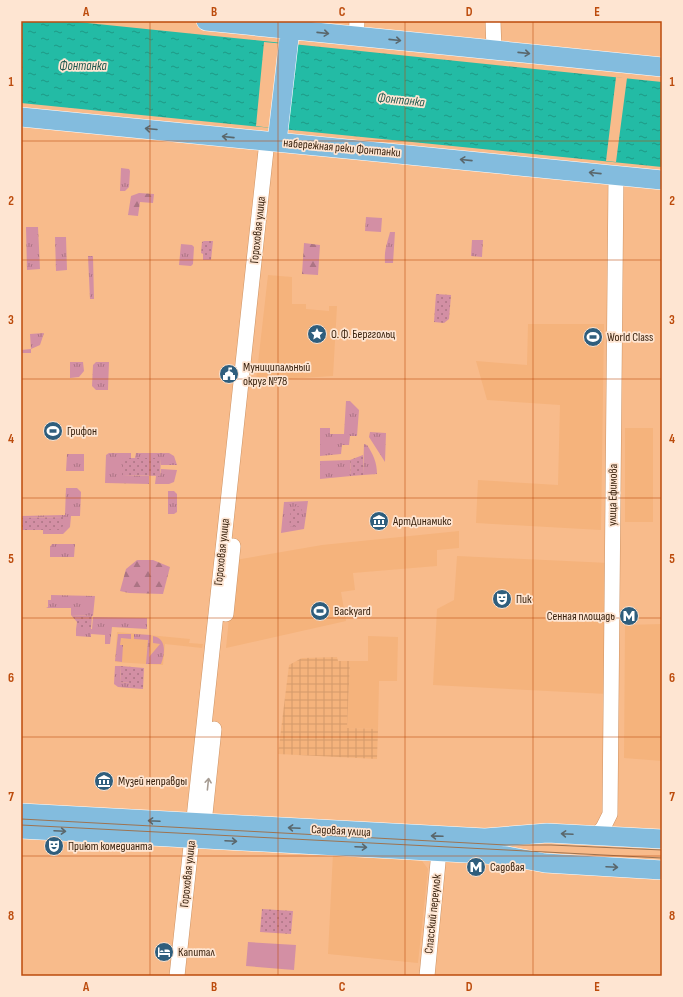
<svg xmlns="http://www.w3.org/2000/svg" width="683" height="997" viewBox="0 0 683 997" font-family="'Sofia Sans Condensed',sans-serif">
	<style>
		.built { fill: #f5b37c }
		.industrial { fill: url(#industrial-grid) }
		.grass { fill: url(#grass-tufts) }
		.forest { fill: url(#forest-firs) }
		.park { fill: url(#park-dots) }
		.pitch { fill: #d38fa4 }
		.water { fill: url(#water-ripples) }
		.pier { fill: #f8bb8b }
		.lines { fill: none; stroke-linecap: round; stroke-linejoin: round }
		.minor-casing { stroke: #cd9364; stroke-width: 16 }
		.major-casing { stroke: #fff; stroke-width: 20 }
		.minor { stroke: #fff; stroke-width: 15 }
		.major { stroke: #83bcde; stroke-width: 19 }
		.tram { stroke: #9e7350; stroke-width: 1 }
		.oneway { stroke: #5a676c }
		.oneway2 { stroke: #a69c93 }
		.grid { fill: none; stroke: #bc4b0c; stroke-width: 1; stroke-opacity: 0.55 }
		.labels { text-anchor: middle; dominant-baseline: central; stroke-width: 3.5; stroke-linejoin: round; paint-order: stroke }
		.street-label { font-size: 12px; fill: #39220e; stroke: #fee5d2 }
		.poi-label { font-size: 12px; fill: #39220e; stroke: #fee5d2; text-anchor: start }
		.water-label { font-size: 13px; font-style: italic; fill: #1f584e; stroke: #fee5d2 }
		.neatline { fill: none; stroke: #bc4b0c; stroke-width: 1.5 }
		.grid-label { font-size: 13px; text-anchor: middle; font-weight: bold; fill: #bc4b0c }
	</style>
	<defs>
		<pattern id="industrial-grid" width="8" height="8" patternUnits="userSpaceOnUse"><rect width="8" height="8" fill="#f5b37c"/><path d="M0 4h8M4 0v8" fill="none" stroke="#d39a6a"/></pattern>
		<pattern id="grass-tufts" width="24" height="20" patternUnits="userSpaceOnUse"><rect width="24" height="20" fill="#d38fa4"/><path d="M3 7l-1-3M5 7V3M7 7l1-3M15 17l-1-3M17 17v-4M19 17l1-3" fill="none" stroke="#ac7484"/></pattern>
		<pattern id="forest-firs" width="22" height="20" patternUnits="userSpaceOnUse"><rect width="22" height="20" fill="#d38fa4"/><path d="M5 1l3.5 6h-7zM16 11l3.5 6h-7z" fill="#ac7484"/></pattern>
		<pattern id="park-dots" width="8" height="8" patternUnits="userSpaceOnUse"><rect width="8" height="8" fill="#d38fa4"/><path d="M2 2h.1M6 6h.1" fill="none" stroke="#ac7484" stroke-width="1.8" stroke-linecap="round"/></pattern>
		<pattern id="water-ripples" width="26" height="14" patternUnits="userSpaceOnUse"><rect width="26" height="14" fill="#23bba5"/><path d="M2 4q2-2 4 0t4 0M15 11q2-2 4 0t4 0" fill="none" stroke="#1f9885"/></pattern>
	</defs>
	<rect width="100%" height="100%" fill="#f8bb8b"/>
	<path class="built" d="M 268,275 L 292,277 L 292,304 L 306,304 L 306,309 L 329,311 L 329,306 L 337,306 L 333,376 L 256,381 Z
		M 528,324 L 604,324 L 601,530 L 476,523 L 478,480 L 558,485 L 560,405 L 487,400 L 476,361 L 527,365 Z
		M 625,428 L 653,428 L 653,522 L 625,522 Z
		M 459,531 L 459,548 L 437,550 L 437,566 L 353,573 L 355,590 L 341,592 L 346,621 L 226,648 L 235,560 L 322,545 Z
		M 457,556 L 609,563 L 607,694 L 433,685 L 437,609 L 454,600 Z
		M 662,624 L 662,761 L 624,758 L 625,625 Z
		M 117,632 L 190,639 L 189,643 L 203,644 L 202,648 L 165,644 L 163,665 L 115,662 Z
		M 368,636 L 398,637 L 397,681 L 379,681 L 378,729 L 347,728 L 350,661 L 368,661 Z
		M 333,853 L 420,858 L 428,869 L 418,963 L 328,954 Z"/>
	<path class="industrial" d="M 337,657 L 338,661 L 350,661 L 347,728 L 378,729 L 377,759 L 278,754 L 289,665 L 302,658 Z"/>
	<path class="grass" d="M 121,168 L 129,169 L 130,171 L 129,187 L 125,191 L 120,191 Z
		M 366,217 L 382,218 L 381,232 L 365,231 Z
		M 26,227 L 38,227 L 40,269 L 27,270 Z
		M 390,232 L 395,232 L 393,263 L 385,263 C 384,250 387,244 390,232 Z
		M 55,237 L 66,237 L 67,270 L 56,271 Z
		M 472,240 L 483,240 L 482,257 L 471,256 Z
		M 181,244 L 192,245 L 194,247 L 193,264 L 191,266 L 179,265 Z
		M 88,256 L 93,256 L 94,299 L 90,299 Z
		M 44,333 L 40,345 L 31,349 L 31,353 L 21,353 L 21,350 L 31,349 L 30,334 Z
		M 70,362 L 83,362 L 84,371 L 79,377 L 70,378 Z
		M 96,362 L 109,362 L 108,390 L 96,390 L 92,386 L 93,365 Z
		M 346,401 L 350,401 L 359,410 L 357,436 L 350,436 L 349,445 L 342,445 L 341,454 L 320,456 L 320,428 L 330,428 L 330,434 L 344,434 Z
		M 370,432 L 386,433 L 385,462 L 369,437 Z
		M 364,444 L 367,445 C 373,454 377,462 377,474 L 363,475 Z
		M 109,453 L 131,453 L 131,458 L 123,458 L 123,475 L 149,476 L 149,484 L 105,483 L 106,455 Z
		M 136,453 L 169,453 L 174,456 L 177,465 L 161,465 L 161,459 L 135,458 Z
		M 67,454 L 84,454 L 84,471 L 66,471 Z
		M 350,460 L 351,476 L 320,479 L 320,461 Z
		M 161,469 L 177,470 L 174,482 L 169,484 L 155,484 L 156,476 L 160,476 Z
		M 66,488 L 77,488 L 81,492 L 80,516 L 71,516 L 70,527 L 63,534 L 43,534 L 43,530 L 60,530 L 63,517 L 21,518 L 21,516 L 65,515 Z
		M 168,491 L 174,491 L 177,494 L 177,512 L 174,514 L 168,514 Z
		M 308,501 L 304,529 L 281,533 L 284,502 Z
		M 52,544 L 75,544 L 74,557 L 50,557 L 50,547 Z
		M 51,595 L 95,596 L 93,616 L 71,615 L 71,608 L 46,608 L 48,607 L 48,600 L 51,600 Z
		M 93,617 L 147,618 L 147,629 L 112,627 L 110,644 L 105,644 L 105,635 L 91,634 L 91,637 L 76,636 L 76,629 L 92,629 Z
		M 118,634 L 131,634 L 131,639 L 121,638 L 120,645 L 123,645 L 122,662 L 115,661 Z
		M 134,634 L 151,635 L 149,657 L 160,644 L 153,643 L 153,636 C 167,638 165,654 161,664 L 146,664 L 148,640 L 134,639 Z
		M 115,666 L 121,666 L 120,682 L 130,683 L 129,688 L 118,687 L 114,684 Z"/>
	<path class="forest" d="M 139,193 L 154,194 L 153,203 L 140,202 L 138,216 L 128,215 L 131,196 Z
		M 304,243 L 320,245 L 318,275 L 302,274 Z
		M 137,560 L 153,560 L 170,567 L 163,594 L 129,593 L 120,591 L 126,569 Z"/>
	<path class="park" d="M 204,241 L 213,241 L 211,260 L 203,260 L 203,254 L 201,253 L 202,242 Z
		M 436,294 L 451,295 L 449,319 L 444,323 L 434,322 Z
		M 363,455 L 363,475 L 351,476 L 350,460 Z
		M 123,458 L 161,458 L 160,476 L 122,475 Z
		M 302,506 L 300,525 L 289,527 L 291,507 Z
		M 64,517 L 63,526 L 60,530 L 21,530 L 21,518 Z
		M 71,615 L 92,616 L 91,629 L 76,629 L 77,622 Z
		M 121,666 L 144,668 L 143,689 L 129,688 L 130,683 L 120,682 Z
		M 262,909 L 293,911 L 291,934 L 260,932 Z"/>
	<path class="pitch" d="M 248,942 L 296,945 L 294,970 L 246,966 Z"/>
	<path class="water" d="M 21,21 L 68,21 L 662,82 L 662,167 L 21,103 Z"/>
	<path class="pier" d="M 264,42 L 296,45 L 286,130 L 256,126 Z
		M 616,77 L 627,78 L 616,162 L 606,161 Z"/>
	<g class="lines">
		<defs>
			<path id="minor" d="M 493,21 L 494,50
				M 356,36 L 357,21
				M 226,614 L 233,546
				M 200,832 L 205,814 L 214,729
				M 596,836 L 603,828 L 610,814 L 616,175
				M 177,976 L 267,141
				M 427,976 L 439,852"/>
			<path id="major" d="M 206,21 L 662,67
				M 21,117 L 662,180
				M 277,142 L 291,21
				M 21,813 L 485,838 L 547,833 L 662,839
				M 21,829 L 484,854 L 507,856 L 545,863 L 662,870"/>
		</defs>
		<use href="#minor" class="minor-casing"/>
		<use href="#major" class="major-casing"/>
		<use href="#minor" class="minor"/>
		<use href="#major" class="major"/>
		<path class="tram" d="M 21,819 L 506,845 L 551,845 L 662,850
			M 21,825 L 662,858"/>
	</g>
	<defs><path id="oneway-shaft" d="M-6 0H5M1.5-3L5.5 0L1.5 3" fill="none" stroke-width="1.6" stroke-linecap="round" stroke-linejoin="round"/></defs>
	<g class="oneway">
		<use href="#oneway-shaft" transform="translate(323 33) rotate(6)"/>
		<use href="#oneway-shaft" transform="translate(395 40) rotate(6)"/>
		<use href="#oneway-shaft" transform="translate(524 53) rotate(6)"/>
		<use href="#oneway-shaft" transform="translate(151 129) rotate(-175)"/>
		<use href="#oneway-shaft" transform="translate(228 137) rotate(-174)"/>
		<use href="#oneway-shaft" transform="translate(466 160) rotate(-174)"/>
		<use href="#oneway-shaft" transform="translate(595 173) rotate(-174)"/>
		<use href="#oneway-shaft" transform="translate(154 821) rotate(-177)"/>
		<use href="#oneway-shaft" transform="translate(294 828) rotate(-177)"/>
		<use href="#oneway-shaft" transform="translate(60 831) rotate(3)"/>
		<use href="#oneway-shaft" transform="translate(567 834) rotate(-177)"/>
		<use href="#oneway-shaft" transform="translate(437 836) rotate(-178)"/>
		<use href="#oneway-shaft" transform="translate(231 841) rotate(3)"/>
		<use href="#oneway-shaft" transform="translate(361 847) rotate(3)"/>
		<use href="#oneway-shaft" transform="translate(612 867) rotate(3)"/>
	</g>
	<use class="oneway2" href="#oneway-shaft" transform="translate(208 784) rotate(-84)"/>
	<path class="grid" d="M 150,21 L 150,976M 278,21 L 278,976M 405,21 L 405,976M 533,21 L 533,976M 21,141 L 662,141M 21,260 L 662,260M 21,379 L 662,379M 21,498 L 662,498M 21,618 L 662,618M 21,737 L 662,737M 21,856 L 662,856"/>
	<defs>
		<symbol id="sight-disc" viewBox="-11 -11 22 22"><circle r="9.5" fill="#2f5e7d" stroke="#fee5d2"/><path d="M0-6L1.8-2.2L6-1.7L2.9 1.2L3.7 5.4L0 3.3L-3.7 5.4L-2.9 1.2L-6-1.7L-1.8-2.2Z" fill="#fff"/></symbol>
		<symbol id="stadium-disc" viewBox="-11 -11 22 22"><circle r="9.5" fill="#2f5e7d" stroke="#fee5d2"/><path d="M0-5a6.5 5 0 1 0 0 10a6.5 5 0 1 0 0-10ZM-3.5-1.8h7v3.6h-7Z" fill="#fff"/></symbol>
		<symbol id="civic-disc" viewBox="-11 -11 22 22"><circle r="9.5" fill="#2f5e7d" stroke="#fee5d2"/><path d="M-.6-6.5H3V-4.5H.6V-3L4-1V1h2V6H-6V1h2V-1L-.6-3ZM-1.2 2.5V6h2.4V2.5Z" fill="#fff"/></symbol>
		<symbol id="museum-disc" viewBox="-11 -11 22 22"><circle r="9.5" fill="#2f5e7d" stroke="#fee5d2"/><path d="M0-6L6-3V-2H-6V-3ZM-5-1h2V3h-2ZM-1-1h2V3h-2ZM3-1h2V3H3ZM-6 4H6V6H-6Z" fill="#fff"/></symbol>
		<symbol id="theatre-disc" viewBox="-11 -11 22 22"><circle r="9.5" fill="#2f5e7d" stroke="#fee5d2"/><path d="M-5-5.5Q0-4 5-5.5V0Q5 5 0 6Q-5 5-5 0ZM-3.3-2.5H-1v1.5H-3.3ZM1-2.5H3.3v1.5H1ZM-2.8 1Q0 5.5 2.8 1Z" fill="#fff"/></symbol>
		<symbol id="metro-disc" viewBox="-11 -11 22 22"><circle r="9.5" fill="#2f5e7d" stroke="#fee5d2"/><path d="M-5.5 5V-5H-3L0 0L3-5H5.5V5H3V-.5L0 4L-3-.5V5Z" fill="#fff"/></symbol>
		<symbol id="hotel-disc" viewBox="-11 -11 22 22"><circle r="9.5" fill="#2f5e7d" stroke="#fee5d2"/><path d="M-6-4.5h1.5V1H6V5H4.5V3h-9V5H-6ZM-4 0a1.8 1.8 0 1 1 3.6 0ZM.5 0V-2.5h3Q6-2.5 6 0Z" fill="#fff"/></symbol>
	</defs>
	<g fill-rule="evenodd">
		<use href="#sight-disc" x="306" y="323" width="22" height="22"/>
		<use href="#stadium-disc" x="582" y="326" width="22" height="22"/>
		<use href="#civic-disc" x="218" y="363" width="22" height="22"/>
		<use href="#stadium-disc" x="42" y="420" width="22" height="22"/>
		<use href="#museum-disc" x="368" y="510" width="22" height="22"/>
		<use href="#theatre-disc" x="491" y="588" width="22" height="22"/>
		<use href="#stadium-disc" x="309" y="600" width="22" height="22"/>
		<use href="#metro-disc" x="618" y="605" width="22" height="22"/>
		<use href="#museum-disc" x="93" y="770" width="22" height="22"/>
		<use href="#theatre-disc" x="43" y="835" width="22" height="22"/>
		<use href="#metro-disc" x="465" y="856" width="22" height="22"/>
		<use href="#hotel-disc" x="153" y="941" width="22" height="22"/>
	</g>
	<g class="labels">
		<g class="street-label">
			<text transform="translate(342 148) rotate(5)">набережная реки Фонтанки</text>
			<text transform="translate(258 230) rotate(-84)">Гороховая улица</text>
			<text transform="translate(613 495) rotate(-89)">улица Ефимова</text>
			<text transform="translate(222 552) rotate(-84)">Гороховая улица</text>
			<text transform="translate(341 831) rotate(3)">Садовая улица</text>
			<text transform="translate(188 874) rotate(-84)">Гороховая улица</text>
			<text transform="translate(433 914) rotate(-84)">Спасский переулок</text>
		</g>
		<g class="poi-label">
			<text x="331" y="334">О. Ф. Берггольц</text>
			<text x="607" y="337">World Class</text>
			<text x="243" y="367">Муниципальный<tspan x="243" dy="14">округ №78</tspan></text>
			<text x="67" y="431">Грифон</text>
			<text x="393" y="521">АртДинамикс</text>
			<text x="516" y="599">Пик</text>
			<text x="334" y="611">Backyard</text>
			<text x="615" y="616" text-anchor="end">Сенная площадь</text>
			<text x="118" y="781">Музей неправды</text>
			<text x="68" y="846">Приют комедианта</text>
			<text x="490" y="867">Садовая</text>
			<text x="178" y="952">Капитал</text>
		</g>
		<g class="water-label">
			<text x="83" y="66">Фонтанка</text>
			<text transform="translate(401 100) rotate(6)">Фонтанка</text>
		</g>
	</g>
	<rect width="683" height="997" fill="none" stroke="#fee5d2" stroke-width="44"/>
	<rect x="22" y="22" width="639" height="953" class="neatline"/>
	<g class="grid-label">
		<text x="86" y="16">A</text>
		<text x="214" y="16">B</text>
		<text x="342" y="16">C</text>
		<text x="469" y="16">D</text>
		<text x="597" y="16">E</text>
		<text x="11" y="86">1</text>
		<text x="672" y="86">1</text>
		<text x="11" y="205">2</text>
		<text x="672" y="205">2</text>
		<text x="11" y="324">3</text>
		<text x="672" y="324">3</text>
		<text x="11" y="443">4</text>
		<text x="672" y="443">4</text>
		<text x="11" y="563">5</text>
		<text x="672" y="563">5</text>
		<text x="11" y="682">6</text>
		<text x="672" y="682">6</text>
		<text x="11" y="801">7</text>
		<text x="672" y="801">7</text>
		<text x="11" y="920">8</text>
		<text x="672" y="920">8</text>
		<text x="86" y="991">A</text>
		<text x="214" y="991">B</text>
		<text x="342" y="991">C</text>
		<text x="469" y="991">D</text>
		<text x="597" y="991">E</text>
	</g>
</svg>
